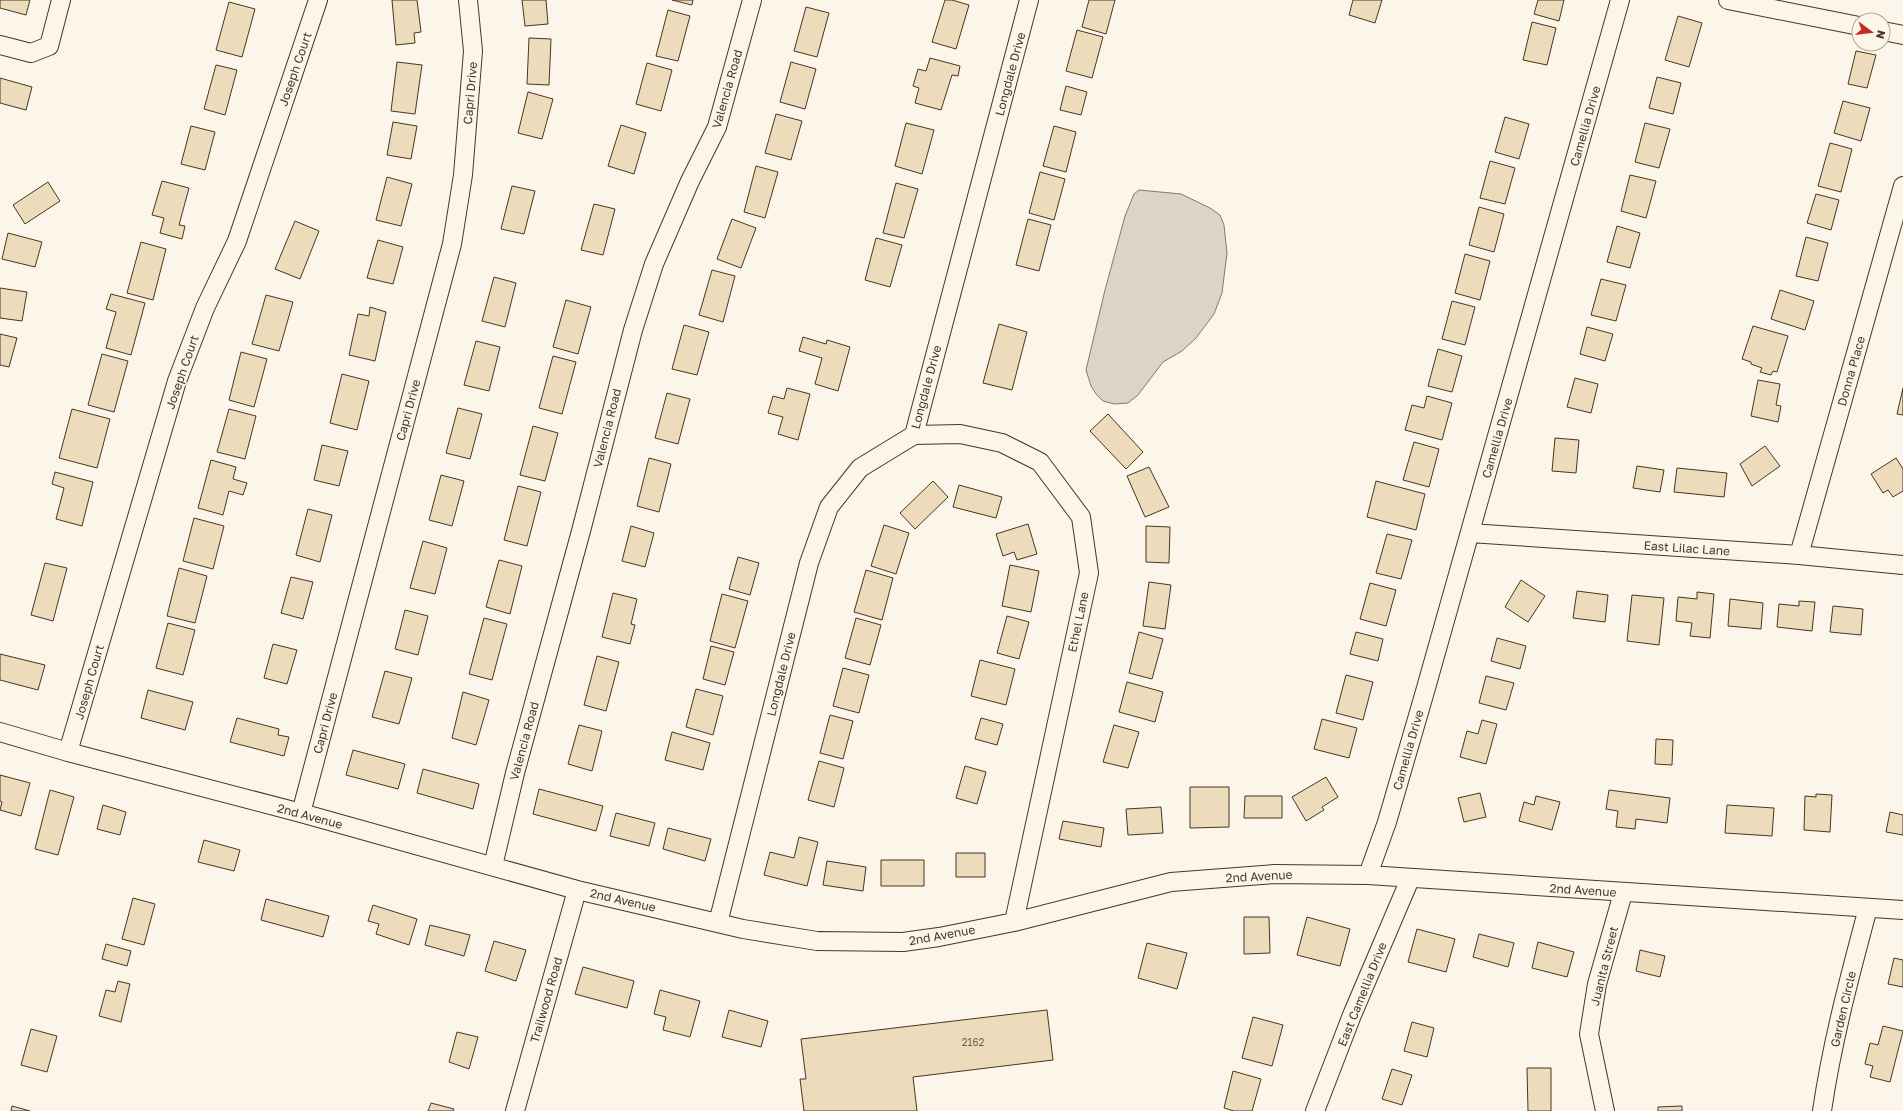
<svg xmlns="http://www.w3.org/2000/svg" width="1903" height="1111" viewBox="0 0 1903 1111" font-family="'Golos Text',sans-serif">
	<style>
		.water { fill: #dcd4c6; stroke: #887966 }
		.building { fill: #ecdcbc; stroke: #4a3520 }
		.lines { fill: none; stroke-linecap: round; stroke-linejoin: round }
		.minor-casing { stroke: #4a3520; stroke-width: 20 }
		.minor { stroke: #fbf6e9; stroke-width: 18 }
		.labels { text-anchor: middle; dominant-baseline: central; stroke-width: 3; stroke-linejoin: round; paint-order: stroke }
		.number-label { font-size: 10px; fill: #725f47 }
		.street-label { font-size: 12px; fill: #4a3520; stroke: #fbf6e9 }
	</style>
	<rect width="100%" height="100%" fill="#fbf6e9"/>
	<path class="water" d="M 1139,190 L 1181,194 L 1210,208 L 1220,215 L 1224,225 L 1227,253 L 1222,293 L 1214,314 L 1196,338 L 1182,351 L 1163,362 L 1138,395 L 1128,403 L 1114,404 L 1103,401 L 1096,394 L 1091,386 L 1086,370 L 1105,290 L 1125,216 L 1134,194 Z"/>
	<path class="building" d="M 0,0 L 30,0 L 26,15 L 0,8 Z
		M 392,0 L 417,0 L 421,32 L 414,33 L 415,43 L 396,45 Z
		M 522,0 L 546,0 L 548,24 L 525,26 Z
		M 672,0 L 693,0 L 692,5 Z
		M 945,0 L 952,0 L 969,5 L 956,49 L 932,42 Z
		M 1089,0 L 1115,0 L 1106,34 L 1082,27 Z
		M 1353,0 L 1382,0 L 1375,23 L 1349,15 Z
		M 1538,0 L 1564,0 L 1559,21 L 1534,14 Z
		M 229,2 L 255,9 L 242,57 L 216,50 Z
		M 806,7 L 829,13 L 817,57 L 794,51 Z
		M 668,10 L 690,16 L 678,61 L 656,56 Z
		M 1678,16 L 1702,23 L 1689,67 L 1665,60 Z
		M 1532,22 L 1556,28 L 1547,65 L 1523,60 Z
		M 1077,30 L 1103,37 L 1092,78 L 1066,71 Z
		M 529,38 L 551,39 L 549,85 L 527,84 Z
		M 1856,51 L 1876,55 L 1867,88 L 1848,84 Z
		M 930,58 L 960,66 L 958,76 L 952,75 L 941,110 L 915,103 L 919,88 L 913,86 L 918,69 L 926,71 Z
		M 397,62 L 422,65 L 415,114 L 391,111 Z
		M 791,62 L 816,69 L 805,109 L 780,102 Z
		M 647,63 L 672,70 L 661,111 L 636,104 Z
		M 216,65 L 237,70 L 225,115 L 204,109 Z
		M 1657,77 L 1681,83 L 1673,114 L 1649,108 Z
		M 0,78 L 32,87 L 26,110 L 0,103 Z
		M 1066,86 L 1087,92 L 1081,115 L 1060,110 Z
		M 528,92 L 553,99 L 542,139 L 518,133 Z
		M 1843,101 L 1870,108 L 1861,141 L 1834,133 Z
		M 776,114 L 802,121 L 791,160 L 765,153 Z
		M 1505,117 L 1529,124 L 1519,159 L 1495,152 Z
		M 393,122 L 417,126 L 411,159 L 387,155 Z
		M 906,123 L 934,130 L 922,174 L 895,166 Z
		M 1645,123 L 1670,129 L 1659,168 L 1635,162 Z
		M 621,125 L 646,133 L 634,174 L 608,166 Z
		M 191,126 L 215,132 L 205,170 L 181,164 Z
		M 1054,126 L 1076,132 L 1066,172 L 1043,166 Z
		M 1830,143 L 1852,149 L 1841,192 L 1818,186 Z
		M 1490,161 L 1515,168 L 1505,204 L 1480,198 Z
		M 756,166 L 778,172 L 765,218 L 744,212 Z
		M 1040,172 L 1065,179 L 1054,220 L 1029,213 Z
		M 1630,175 L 1656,181 L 1646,218 L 1621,211 Z
		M 387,177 L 412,184 L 401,226 L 376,220 Z
		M 162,181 L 189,188 L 179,225 L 185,226 L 182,239 L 160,233 L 164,218 L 152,215 Z
		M 48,182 L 60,201 L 25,224 L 13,205 Z
		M 896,183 L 918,189 L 904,238 L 883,233 Z
		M 512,186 L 535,191 L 524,234 L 501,229 Z
		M 1816,194 L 1839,200 L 1831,230 L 1807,223 Z
		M 594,204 L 615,209 L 603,255 L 581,250 Z
		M 1479,207 L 1504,214 L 1494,252 L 1469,245 Z
		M 732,219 L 756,228 L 741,268 L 717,259 Z
		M 1028,219 L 1051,225 L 1039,271 L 1016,265 Z
		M 295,221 L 319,231 L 300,279 L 275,269 Z
		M 1617,226 L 1640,233 L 1630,268 L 1607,262 Z
		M 8,233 L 42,242 L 35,267 L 2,259 Z
		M 1806,237 L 1828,243 L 1818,281 L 1796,276 Z
		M 876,238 L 902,245 L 890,287 L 865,280 Z
		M 378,240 L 403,247 L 393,284 L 367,278 Z
		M 141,242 L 166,249 L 153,300 L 127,293 Z
		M 1465,254 L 1490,261 L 1480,300 L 1455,293 Z
		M 712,270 L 735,276 L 723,322 L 699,315 Z
		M 494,277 L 516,283 L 505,327 L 482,321 Z
		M 1601,279 L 1626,285 L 1616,321 L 1591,315 Z
		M 0,288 L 27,292 L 22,321 L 0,318 Z
		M 1780,290 L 1814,301 L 1805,330 L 1771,319 Z
		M 111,294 L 145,303 L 131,355 L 106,348 L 116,312 L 106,309 Z
		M 266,295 L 293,302 L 279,351 L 252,344 Z
		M 566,300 L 591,307 L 578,354 L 553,347 Z
		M 1452,301 L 1475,307 L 1465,345 L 1442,339 Z
		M 370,307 L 386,312 L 375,361 L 349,355 L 358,314 L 369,316 Z
		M 999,324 L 1027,332 L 1012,390 L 983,383 Z
		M 684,325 L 709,332 L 697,375 L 672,369 Z
		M 1753,326 L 1788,336 L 1777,372 L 1773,371 L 1771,375 L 1760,372 L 1762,368 L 1751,364 L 1751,362 L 1742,359 Z
		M 1587,327 L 1613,334 L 1605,361 L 1580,354 Z
		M 0,334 L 17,338 L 9,367 L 0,365 Z
		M 803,337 L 826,344 L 827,340 L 850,347 L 838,391 L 815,384 L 822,358 L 799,351 Z
		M 476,341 L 500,347 L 489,391 L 464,385 Z
		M 1438,349 L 1462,356 L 1452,392 L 1428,386 Z
		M 241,352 L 267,359 L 254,407 L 229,400 Z
		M 102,354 L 128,361 L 114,412 L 88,405 Z
		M 553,356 L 576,362 L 562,414 L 539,408 Z
		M 342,374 L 369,381 L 357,430 L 330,423 Z
		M 1575,378 L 1598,384 L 1591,413 L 1567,407 Z
		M 1758,380 L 1780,384 L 1776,405 L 1781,406 L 1778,422 L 1751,416 Z
		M 787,388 L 810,394 L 798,440 L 778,434 L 783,417 L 768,413 L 773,396 L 784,399 Z
		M 1903,388 L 1903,415 L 1897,414 Z
		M 667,393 L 690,399 L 678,444 L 655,438 Z
		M 1427,396 L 1452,403 L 1442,440 L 1405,430 L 1412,405 L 1424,408 Z
		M 458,408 L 482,414 L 470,459 L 446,453 Z
		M 72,409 L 110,419 L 97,468 L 59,458 Z
		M 229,409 L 256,416 L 245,459 L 217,452 Z
		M 1108,414 L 1143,452 L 1126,469 L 1090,431 Z
		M 533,426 L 558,433 L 545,481 L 520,475 Z
		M 1555,438 L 1579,440 L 1576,473 L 1552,471 Z
		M 1414,442 L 1439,449 L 1429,487 L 1403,480 Z
		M 322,445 L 348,451 L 339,486 L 314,480 Z
		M 1765,446 L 1780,466 L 1752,486 L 1740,464 Z
		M 649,458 L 671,464 L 659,512 L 637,506 Z
		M 1896,458 L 1903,469 L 1903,491 L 1893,497 L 1888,490 L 1883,493 L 1871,474 Z
		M 211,460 L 236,467 L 233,479 L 247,483 L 243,495 L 229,491 L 223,515 L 198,508 Z
		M 1637,466 L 1664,470 L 1660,492 L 1633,488 Z
		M 1149,467 L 1169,507 L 1145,517 L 1127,476 Z
		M 1677,468 L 1727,473 L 1724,497 L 1674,492 Z
		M 55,472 L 93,482 L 82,526 L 56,519 L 64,488 L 52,484 Z
		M 441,475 L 464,481 L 452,526 L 429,520 Z
		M 933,481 L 948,497 L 915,529 L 900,513 Z
		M 1376,481 L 1425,494 L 1416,530 L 1367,517 Z
		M 959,485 L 1002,497 L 996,518 L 953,507 Z
		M 518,486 L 541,492 L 527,546 L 504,540 Z
		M 308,509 L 332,515 L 320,562 L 296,555 Z
		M 194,518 L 224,526 L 213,569 L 183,561 Z
		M 1028,524 L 1037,554 L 1017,560 L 1014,552 L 1003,556 L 996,534 Z
		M 884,525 L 909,533 L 896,574 L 871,566 Z
		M 631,526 L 654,533 L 645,567 L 622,561 Z
		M 1146,526 L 1170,527 L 1169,563 L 1146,562 Z
		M 1387,534 L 1412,540 L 1401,579 L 1376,573 Z
		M 423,541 L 447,548 L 435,594 L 410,588 Z
		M 738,557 L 759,563 L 750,595 L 729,589 Z
		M 499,560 L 522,566 L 510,614 L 486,607 Z
		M 45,563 L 67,568 L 53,621 L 31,615 Z
		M 1010,565 L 1039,571 L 1031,612 L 1002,606 Z
		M 179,568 L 207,576 L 195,623 L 167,616 Z
		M 866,570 L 893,578 L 882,620 L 854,612 Z
		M 291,577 L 313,582 L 303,619 L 281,613 Z
		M 1521,580 L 1545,596 L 1528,622 L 1505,607 Z
		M 1149,582 L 1171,585 L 1165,629 L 1143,626 Z
		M 1370,583 L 1396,590 L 1386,626 L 1360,619 Z
		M 1577,591 L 1608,595 L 1605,622 L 1573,618 Z
		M 1697,592 L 1714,594 L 1710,638 L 1690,636 L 1692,623 L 1676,621 L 1678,597 L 1697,599 Z
		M 613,593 L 637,599 L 631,624 L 635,625 L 630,644 L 602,637 Z
		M 722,594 L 748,601 L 735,648 L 710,641 Z
		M 1632,595 L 1664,598 L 1659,645 L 1627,641 Z
		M 1730,599 L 1763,603 L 1761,629 L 1728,626 Z
		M 1799,601 L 1815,602 L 1812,631 L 1777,627 L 1779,604 L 1799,606 Z
		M 1833,606 L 1863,609 L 1861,635 L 1830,632 Z
		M 405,610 L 428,616 L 418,655 L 395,649 Z
		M 1007,616 L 1029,622 L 1019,659 L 997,653 Z
		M 484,618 L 507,624 L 492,680 L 469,674 Z
		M 856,618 L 881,625 L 870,665 L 845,658 Z
		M 168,623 L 195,630 L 183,675 L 156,668 Z
		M 1139,632 L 1163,639 L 1152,679 L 1129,673 Z
		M 1356,632 L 1383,639 L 1378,661 L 1350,654 Z
		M 1497,638 L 1526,646 L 1520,669 L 1491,661 Z
		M 273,644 L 297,650 L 287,684 L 264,678 Z
		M 711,646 L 734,652 L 725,685 L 703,679 Z
		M 0,654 L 45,665 L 38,690 L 0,680 Z
		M 597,656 L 619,662 L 606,711 L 584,705 Z
		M 980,660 L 1015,669 L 1006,705 L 971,696 Z
		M 843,668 L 869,675 L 859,713 L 833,706 Z
		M 385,671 L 412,678 L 399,724 L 372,717 Z
		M 1346,675 L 1373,682 L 1363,720 L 1336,713 Z
		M 1486,676 L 1514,683 L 1506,710 L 1479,703 Z
		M 1127,682 L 1163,692 L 1155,722 L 1119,712 Z
		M 696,689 L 723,696 L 713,735 L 686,727 Z
		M 148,690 L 193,702 L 185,730 L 141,718 Z
		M 463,692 L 489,700 L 476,745 L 452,738 Z
		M 830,715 L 853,721 L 843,759 L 820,753 Z
		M 237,718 L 279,729 L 278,735 L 289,737 L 284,756 L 230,742 Z
		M 981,718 L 1003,724 L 997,745 L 975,739 Z
		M 1322,719 L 1357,728 L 1349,758 L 1314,749 Z
		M 1482,720 L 1497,724 L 1486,764 L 1460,757 L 1467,731 L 1478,734 Z
		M 579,725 L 602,731 L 592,771 L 568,764 Z
		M 1114,725 L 1139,732 L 1128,768 L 1103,762 Z
		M 672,732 L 710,743 L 703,770 L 665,760 Z
		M 1656,739 L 1673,740 L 1672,765 L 1655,764 Z
		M 353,750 L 405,764 L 398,789 L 346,775 Z
		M 819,761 L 844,768 L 834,807 L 808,800 Z
		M 965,766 L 986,772 L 977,804 L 956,798 Z
		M 423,769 L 479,784 L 473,809 L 417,793 Z
		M 0,775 L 30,783 L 21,816 L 0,810 L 2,802 L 0,801 Z
		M 1326,777 L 1338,797 L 1322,807 L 1324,810 L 1306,821 L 1292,797 Z
		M 1190,787 L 1229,787 L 1229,827 L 1190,828 Z
		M 539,789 L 603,806 L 596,831 L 533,814 Z
		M 50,790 L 74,797 L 58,855 L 35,849 Z
		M 1609,790 L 1670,798 L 1667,823 L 1636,819 L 1635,829 L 1616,827 L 1618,811 L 1606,809 Z
		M 1480,793 L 1486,817 L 1464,822 L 1458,798 Z
		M 1816,794 L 1832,795 L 1830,832 L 1804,830 L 1805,796 L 1816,797 Z
		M 1245,796 L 1282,796 L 1282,818 L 1244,818 Z
		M 1536,796 L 1560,802 L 1552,830 L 1519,821 L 1524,802 L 1534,805 Z
		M 103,805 L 126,812 L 120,835 L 97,829 Z
		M 1727,805 L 1774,808 L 1772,836 L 1725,833 Z
		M 1161,807 L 1163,833 L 1128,835 L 1126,809 Z
		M 1890,812 L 1903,815 L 1903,835 L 1886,832 Z
		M 616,813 L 655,823 L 649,846 L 610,836 Z
		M 1063,821 L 1104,828 L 1101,847 L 1059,839 Z
		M 668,828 L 711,839 L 705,861 L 663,849 Z
		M 799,837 L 818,842 L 807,886 L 764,875 L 770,852 L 794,858 Z
		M 204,840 L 240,850 L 234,871 L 198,862 Z
		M 956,853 L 985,853 L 985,877 L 956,877 Z
		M 881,860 L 924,860 L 924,886 L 881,886 Z
		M 827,861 L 866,867 L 863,891 L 823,885 Z
		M 133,898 L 155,904 L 144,945 L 122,939 Z
		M 266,899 L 329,916 L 323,937 L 261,920 Z
		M 373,905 L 417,919 L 409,945 L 376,934 L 379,924 L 368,921 Z
		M 1244,917 L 1269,917 L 1270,953 L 1244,954 Z
		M 1307,917 L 1350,929 L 1340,966 L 1297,955 Z
		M 430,925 L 470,935 L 464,956 L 425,945 Z
		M 1417,929 L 1455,939 L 1446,972 L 1408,962 Z
		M 1479,934 L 1514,943 L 1508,967 L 1473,957 Z
		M 494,941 L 526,950 L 516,981 L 485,971 Z
		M 1538,942 L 1574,952 L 1567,977 L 1532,968 Z
		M 1147,943 L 1187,953 L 1177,989 L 1138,978 Z
		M 106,944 L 131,951 L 127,966 L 102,959 Z
		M 1640,950 L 1665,956 L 1660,977 L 1636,971 Z
		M 1894,958 L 1903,960 L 1903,987 L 1888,984 Z
		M 583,967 L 634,981 L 627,1008 L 575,994 Z
		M 118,981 L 130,984 L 121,1022 L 99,1016 L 106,990 L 115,992 Z
		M 660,990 L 700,1001 L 690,1037 L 663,1030 L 666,1017 L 654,1014 Z
		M 729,1010 L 768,1021 L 761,1047 L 722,1037 Z
		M 1047,1010 L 1053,1060 L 913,1077 L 917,1111 L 804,1111 L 800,1079 L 806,1079 L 801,1039 Z
		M 1253,1017 L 1283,1025 L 1272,1066 L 1242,1058 Z
		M 1412,1022 L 1434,1028 L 1427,1057 L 1404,1051 Z
		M 1883,1026 L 1903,1031 L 1890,1082 L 1870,1077 L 1873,1066 L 1865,1064 L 1870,1043 L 1878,1045 Z
		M 31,1029 L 57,1036 L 47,1072 L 21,1065 Z
		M 457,1032 L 478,1037 L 469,1069 L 449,1062 Z
		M 1527,1068 L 1551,1068 L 1551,1111 L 1528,1111 Z
		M 1392,1069 L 1412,1075 L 1402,1105 L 1382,1099 Z
		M 1233,1071 L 1261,1079 L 1252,1111 L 1234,1111 L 1224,1108 Z
		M 431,1103 L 454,1109 L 453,1111 L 428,1111 Z
		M 12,1106 L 30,1111 L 11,1111 Z
		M 1682,1106 L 1682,1111 L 1658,1111 L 1658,1107 Z"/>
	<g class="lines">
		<defs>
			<path id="minor" d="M 1728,0 L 1859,26
				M 1883,31 L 1903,35
				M 0,45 L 31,53 L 49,46 L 61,0
				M 914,435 L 960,434 L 1002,443 L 1040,462 L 1081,517 L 1089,573 L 1014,922
				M 1470,533 L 1799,555 L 1903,565
				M 1799,555 L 1903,186
				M 0,732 L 68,752 L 301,813 L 577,890 L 743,929 L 817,941 L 903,942 L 939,937 L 1014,922 L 1171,882 L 1274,874 L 1368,875 L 1903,910
				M 68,752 L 177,381 L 205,308 L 237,241 L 318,0
				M 301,813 L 452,244 L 463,175 L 473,51 L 468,0
				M 493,866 L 515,773 L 581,531 L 633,330 L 654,264 L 690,181 L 717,127 L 752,0
				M 1368,875 L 1387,822 L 1424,695 L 1620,0
				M 718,923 L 809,563 L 829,507 L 860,468 L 914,435 L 1029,0
				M 515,1111 L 577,890
				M 1315,1111 L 1352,1015 L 1410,879
				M 1605,1111 L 1589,1034 L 1597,984 L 1623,893
				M 1822,1111 C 1832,1042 1850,975 1868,908"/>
		</defs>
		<use href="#minor" class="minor-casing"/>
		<use href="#minor" class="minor"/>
	</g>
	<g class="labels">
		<g class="number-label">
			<text x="973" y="1042">2162</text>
		</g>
		<g class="street-label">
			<text transform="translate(295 69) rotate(-71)">Joseph Court</text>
			<text transform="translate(1010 74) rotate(-75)">Longdale Drive</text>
			<text transform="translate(727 89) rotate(-74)">Valencia Road</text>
			<text transform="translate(470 93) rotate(-85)">Capri Drive</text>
			<text transform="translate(1585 126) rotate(-74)">Camellia Drive</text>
			<text transform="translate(1851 371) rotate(-74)">Donna Place</text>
			<text transform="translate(182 372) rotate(-71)">Joseph Court</text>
			<text transform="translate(926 387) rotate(-75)">Longdale Drive</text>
			<text transform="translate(408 410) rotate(-75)">Capri Drive</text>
			<text transform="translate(607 428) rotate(-76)">Valencia Road</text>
			<text transform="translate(1497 438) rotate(-74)">Camellia Drive</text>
			<text transform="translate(1687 548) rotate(4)">East Lilac Lane</text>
			<text transform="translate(1078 622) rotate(-78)">Ethel Lane</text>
			<text transform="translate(781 674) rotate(-76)">Longdale Drive</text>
			<text transform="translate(89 682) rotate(-74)">Joseph Court</text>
			<text transform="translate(325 723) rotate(-75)">Capri Drive</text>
			<text transform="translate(524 741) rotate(-75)">Valencia Road</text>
			<text transform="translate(1408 750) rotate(-74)">Camellia Drive</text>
			<text transform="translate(310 816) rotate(15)">2nd Avenue</text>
			<text transform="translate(1259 876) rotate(-3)">2nd Avenue</text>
			<text transform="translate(1583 890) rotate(4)">2nd Avenue</text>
			<text transform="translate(623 900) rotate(13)">2nd Avenue</text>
			<text transform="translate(942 935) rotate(-10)">2nd Avenue</text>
			<text transform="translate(1604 966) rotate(-76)">Juanita Street</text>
			<text transform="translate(1362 994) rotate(-68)">East Camellia Drive</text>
			<text transform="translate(546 1000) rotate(-74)">Trailwood Road</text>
			<text transform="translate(1843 1009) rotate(-77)">Garden Circle</text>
		</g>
	</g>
	<g transform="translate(1871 32) rotate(105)"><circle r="19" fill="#fbf6e9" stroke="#b4a999"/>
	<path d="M0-3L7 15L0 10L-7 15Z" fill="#c62828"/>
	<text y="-6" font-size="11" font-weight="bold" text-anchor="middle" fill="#4a3520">N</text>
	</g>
</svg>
